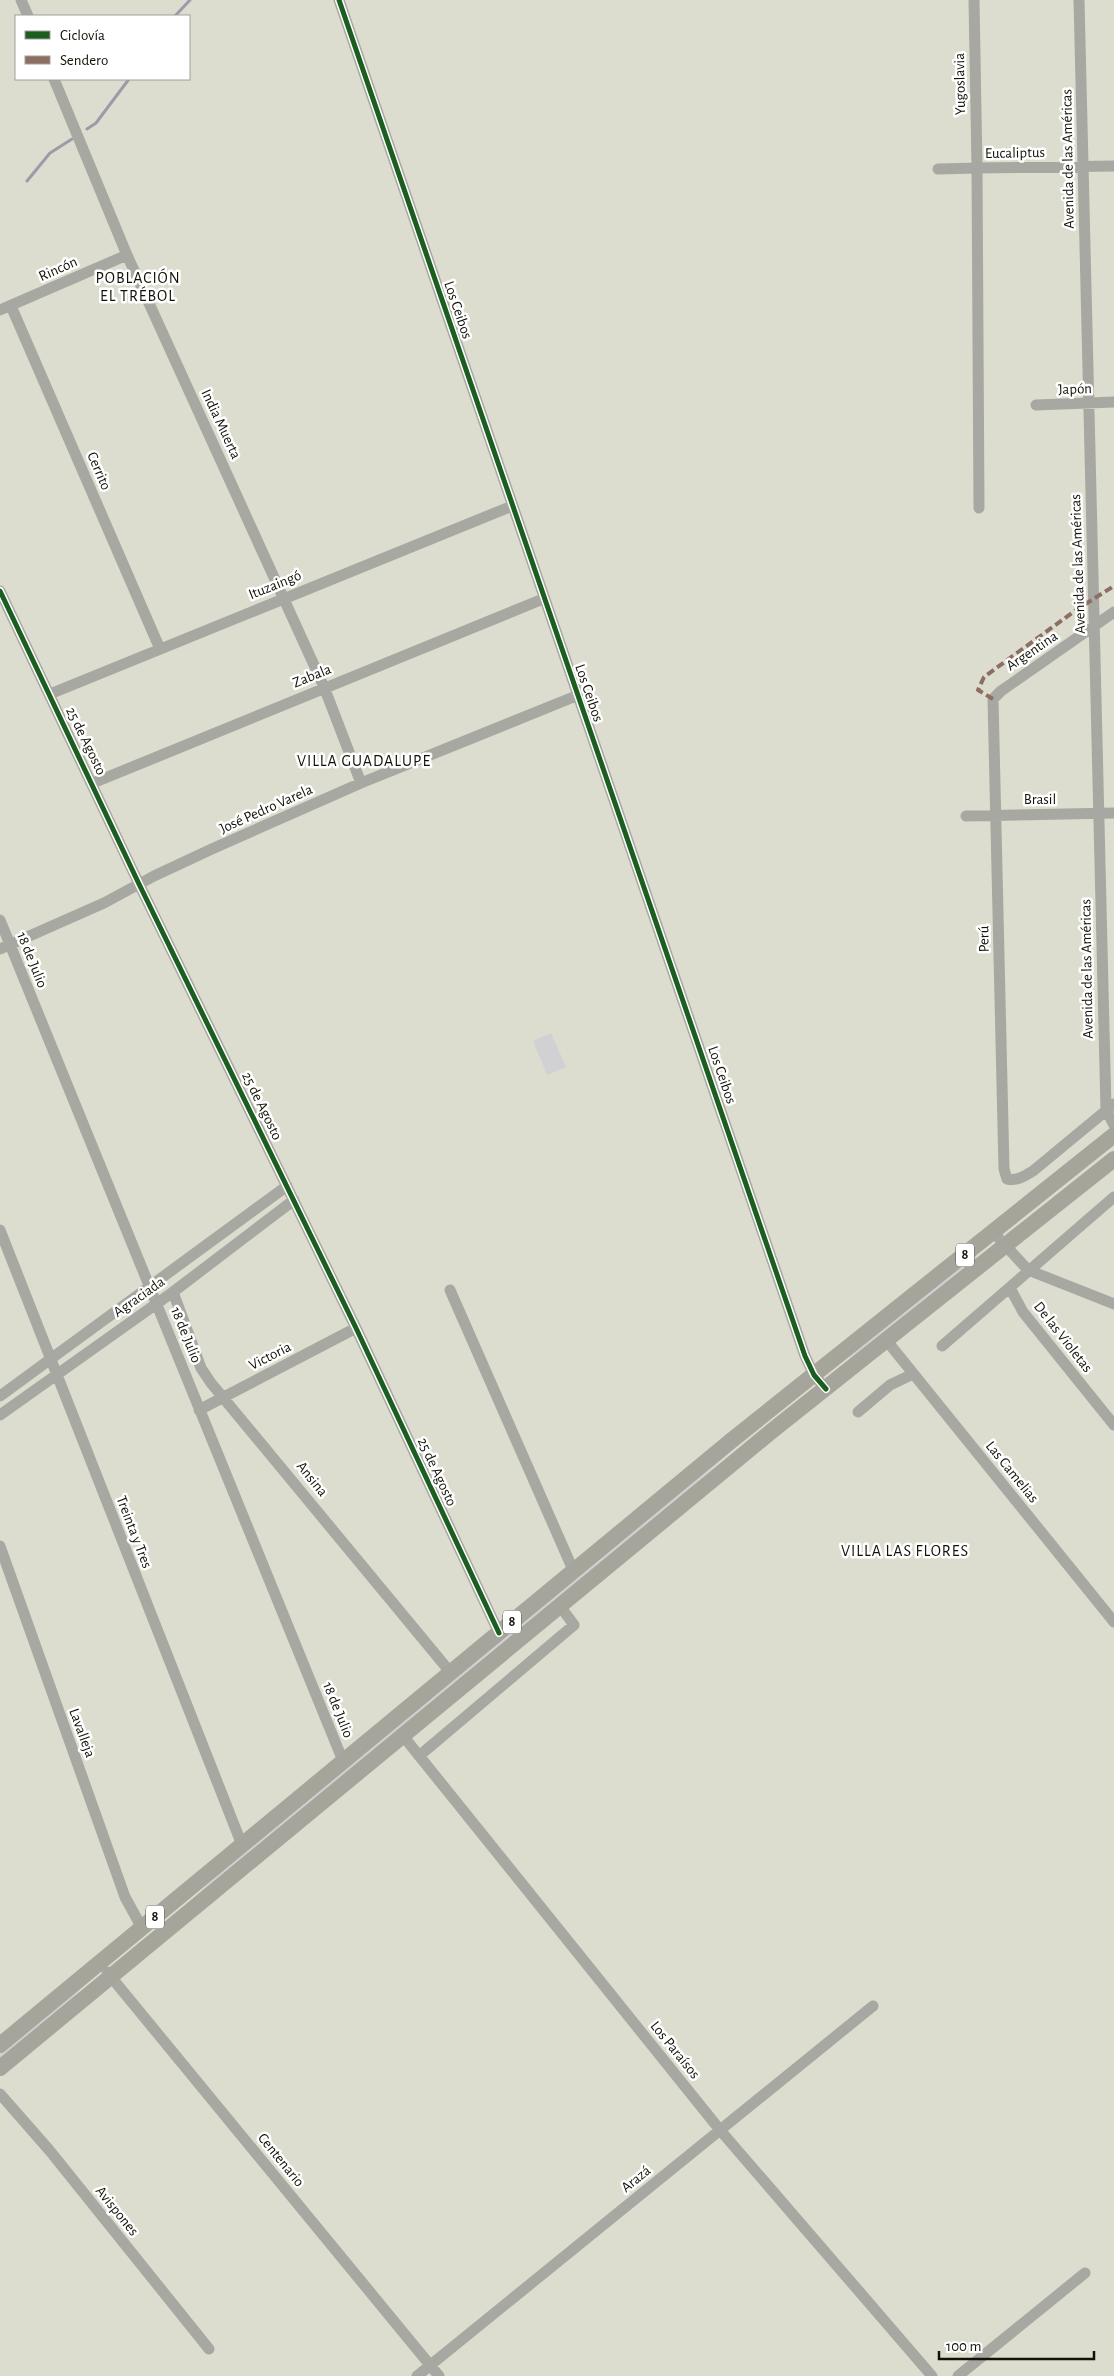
<svg xmlns="http://www.w3.org/2000/svg" width="1114" height="2376" viewBox="0 0 1114 2376" font-family="'Alegreya Sans',sans-serif">
	<style>
		.green { fill: #d1d0d3 }
		.lines { fill: none; stroke-linecap: round; stroke-linejoin: round }
		.stream { stroke: #9e9aa9; stroke-width: 3 }
		.minor { stroke: #a8a8a2; stroke-width: 11 }
		.highway { stroke: #a5a59b; stroke-width: 16 }
		.quiet { stroke: #8d6e63; stroke-width: 4; stroke-dasharray: 8 4; stroke-linecap: butt }
		.cycleway-casing { stroke: #fff; stroke-width: 8 }
		.cycleway { stroke: #1b5e20; stroke-width: 5 }
		.labels { text-anchor: middle; dominant-baseline: central; stroke-width: 5; stroke-linejoin: round; paint-order: stroke }
		.shield { fill: #fff; stroke: #595952; stroke-width: 1 }
		.shield-label { font-size: 14px; font-weight: bold; fill: #121208 }
		.street-label { font-size: 15px; fill: #121208; stroke: #fff }
		.neighbourhood-label { font-size: 16px; letter-spacing: 1px; fill: #121208; stroke: #fff }
	</style>
	<rect width="100%" height="100%" fill="#dcddce"/>
	<path class="green" d="M 551,1033 L 566,1067 L 547,1075 L 533,1041 Z
		M 977,1255 L 973,1264 L 849,1359 L 849,1356 L 968,1260 Z
		M 791,1403 L 727,1455 L 676,1501 L 195,1897 L 224,1868 L 726,1453 Z
		M 80,1989 L 76,1997 L 0,2060 L 0,2052 Z"/>
	<g class="lines">
		<path class="stream" d="M 175,16 L 190,0
			M 87,129 L 96,123 L 129,79
			M 27,181 L 50,153 L 72,139"/>
		<path class="minor" d="M 21,0 L 28,16
			M 339,0 L 805,1356 L 814,1375 L 826,1389
			M 974,0 L 977,168 L 1114,166
			M 1079,0 L 1106,1110 L 1114,1125
			M 54,79 L 127,255 L 324,687 L 361,783
			M 938,169 L 977,168 L 979,508
			M 11,306 L 160,649
			M 0,310 L 127,255
			M 1036,405 L 1114,402
			M 0,591 L 139,884 L 356,1328 L 499,1633
			M 1114,612 L 1001,691 L 993,699 L 1004,1169 L 1007,1179 C 1018,1181 1024,1176 1033,1171 L 1114,1104
			M 50,694 L 512,506
			M 93,783 L 543,599
			M 966,816 L 1114,813
			M 0,920 L 343,1761
			M 0,949 L 104,903 L 154,876 L 214,848 L 361,783 L 576,696
			M 0,1230 L 242,1845
			M 993,1232 L 1028,1270 L 1114,1304
			M 1010,1288 L 1023,1312 L 1114,1425
			M 450,1290 L 574,1572
			M 173,1292 L 201,1368 L 211,1383 L 451,1673
			M 887,1341 L 1114,1622
			M 942,1346 L 1114,1197
			M 0,1396 L 287,1186
			M 199,1410 L 356,1328
			M 858,1412 L 890,1385 L 913,1374
			M 0,1415 L 173,1292 L 294,1200
			M 0,1546 L 125,1897 L 142,1928
			M 404,1737 L 720,2130 L 932,2376
			M 419,1756 L 574,1625 L 560,1606
			M 107,1972 L 439,2376
			M 0,2094 L 50,2151 L 209,2349
			M 417,2376 L 873,2006
			M 958,2376 L 1085,2273"/>
		<path class="highway" d="M 0,2045 L 732,1440 L 1114,1135
			M 0,2068 L 773,1430 L 1114,1159"/>
		<path class="quiet" d="M 993,699 L 978,690 L 984,677 L 1076,610 L 1114,586"/>
		<defs>
			<path id="cycleway" d="M 339,0 L 805,1356 L 814,1375 L 826,1389
				M 0,591 L 139,884 L 356,1328 L 499,1633"/>
		</defs>
		<use href="#cycleway" class="cycleway-casing"/>
		<use href="#cycleway" class="cycleway"/>
	</g>
	<g class="labels">
		<g class="shield">
			<rect x="956" y="1243.5" width="18" height="23" rx="4"/>
			<rect x="503" y="1610.5" width="18" height="23" rx="4"/>
			<rect x="146" y="1905.5" width="18" height="23" rx="4"/>
		</g>
		<g class="shield-label">
			<text x="965" y="1255">8</text>
			<text x="512" y="1622">8</text>
			<text x="155" y="1917">8</text>
		</g>
		<g class="street-label">
			<text transform="translate(960 84) rotate(-91)">Yugoslavia</text>
			<text transform="translate(1015 153) rotate(-1)">Eucaliptus</text>
			<text transform="translate(1068 159) rotate(-91)">Avenida de las Américas</text>
			<text transform="translate(58 269) rotate(-24)">Rincón</text>
			<text transform="translate(458 310) rotate(71)">Los Ceibos</text>
			<text transform="translate(1075 389) rotate(-2)">Japón</text>
			<text transform="translate(221 424) rotate(65)">India Muerta</text>
			<text transform="translate(99 471) rotate(67)">Cerrito</text>
			<text transform="translate(1078 564) rotate(-92)">Avenida de las Américas</text>
			<text transform="translate(275 585) rotate(-22)">Ituzaingó</text>
			<text transform="translate(1032 651) rotate(-34)">Argentina</text>
			<text transform="translate(312 676) rotate(-22)">Zabala</text>
			<text transform="translate(589 693) rotate(71)">Los Ceibos</text>
			<text transform="translate(86 741) rotate(64)">25 de Agosto</text>
			<text x="1040" y="799">Brasil</text>
			<text transform="translate(266 809) rotate(-24)">José Pedro Varela</text>
			<text transform="translate(984 939) rotate(-91)">Perú</text>
			<text transform="translate(32 960) rotate(68)">18 de Julio</text>
			<text transform="translate(1087 969) rotate(-91)">Avenida de las Américas</text>
			<text transform="translate(722 1075) rotate(71)">Los Ceibos</text>
			<text transform="translate(262 1106) rotate(64)">25 de Agosto</text>
			<text transform="translate(139 1297) rotate(-35)">Agraciada</text>
			<text transform="translate(186 1335) rotate(68)">18 de Julio</text>
			<text transform="translate(1063 1337) rotate(52)">De las Violetas</text>
			<text transform="translate(270 1356) rotate(-27)">Victoria</text>
			<text transform="translate(437 1472) rotate(65)">25 de Agosto</text>
			<text transform="translate(1012 1472) rotate(51)">Las Camelias</text>
			<text transform="translate(312 1479) rotate(51)">Ansina</text>
			<text transform="translate(134 1532) rotate(69)">Treinta y Tres</text>
			<text transform="translate(338 1710) rotate(68)">18 de Julio</text>
			<text transform="translate(82 1733) rotate(70)">Lavalleja</text>
			<text transform="translate(675 2050) rotate(51)">Los Paraísos</text>
			<text transform="translate(281 2160) rotate(51)">Centenario</text>
			<text transform="translate(636 2179) rotate(-39)">Arazá</text>
			<text transform="translate(117 2211) rotate(51)">Avispones</text>
		</g>
		<g class="neighbourhood-label">
			<text x="138" y="278">POBLACIÓN<tspan x="138" dy="18">EL TRÉBOL</tspan></text>
			<text x="364" y="761">VILLA GUADALUPE</text>
			<text x="905" y="1551">VILLA LAS FLORES</text>
		</g>
	</g>
	<rect x="15" y="15" width="175" height="65" fill="#ffffff" stroke="#a0a09c"/>
	<rect x="25" y="31" width="25" height="8" fill="#1b5e20" stroke="#a0a09c"/>
	<text x="60" y="40" font-size="15" fill="#121208">Ciclovía</text>
	<rect x="25" y="56" width="25" height="8" fill="#8d6e63" stroke="#a0a09c"/>
	<text x="60" y="65" font-size="15" fill="#121208">Sendero</text>
	<path d="M939 2351v8h155v-8" fill="none" stroke="#121208" stroke-width="2.5"/>
	<text x="946" y="2351" font-size="15" fill="#121208" stroke="#ffffff" stroke-width="4" paint-order="stroke">100 m</text>
</svg>
